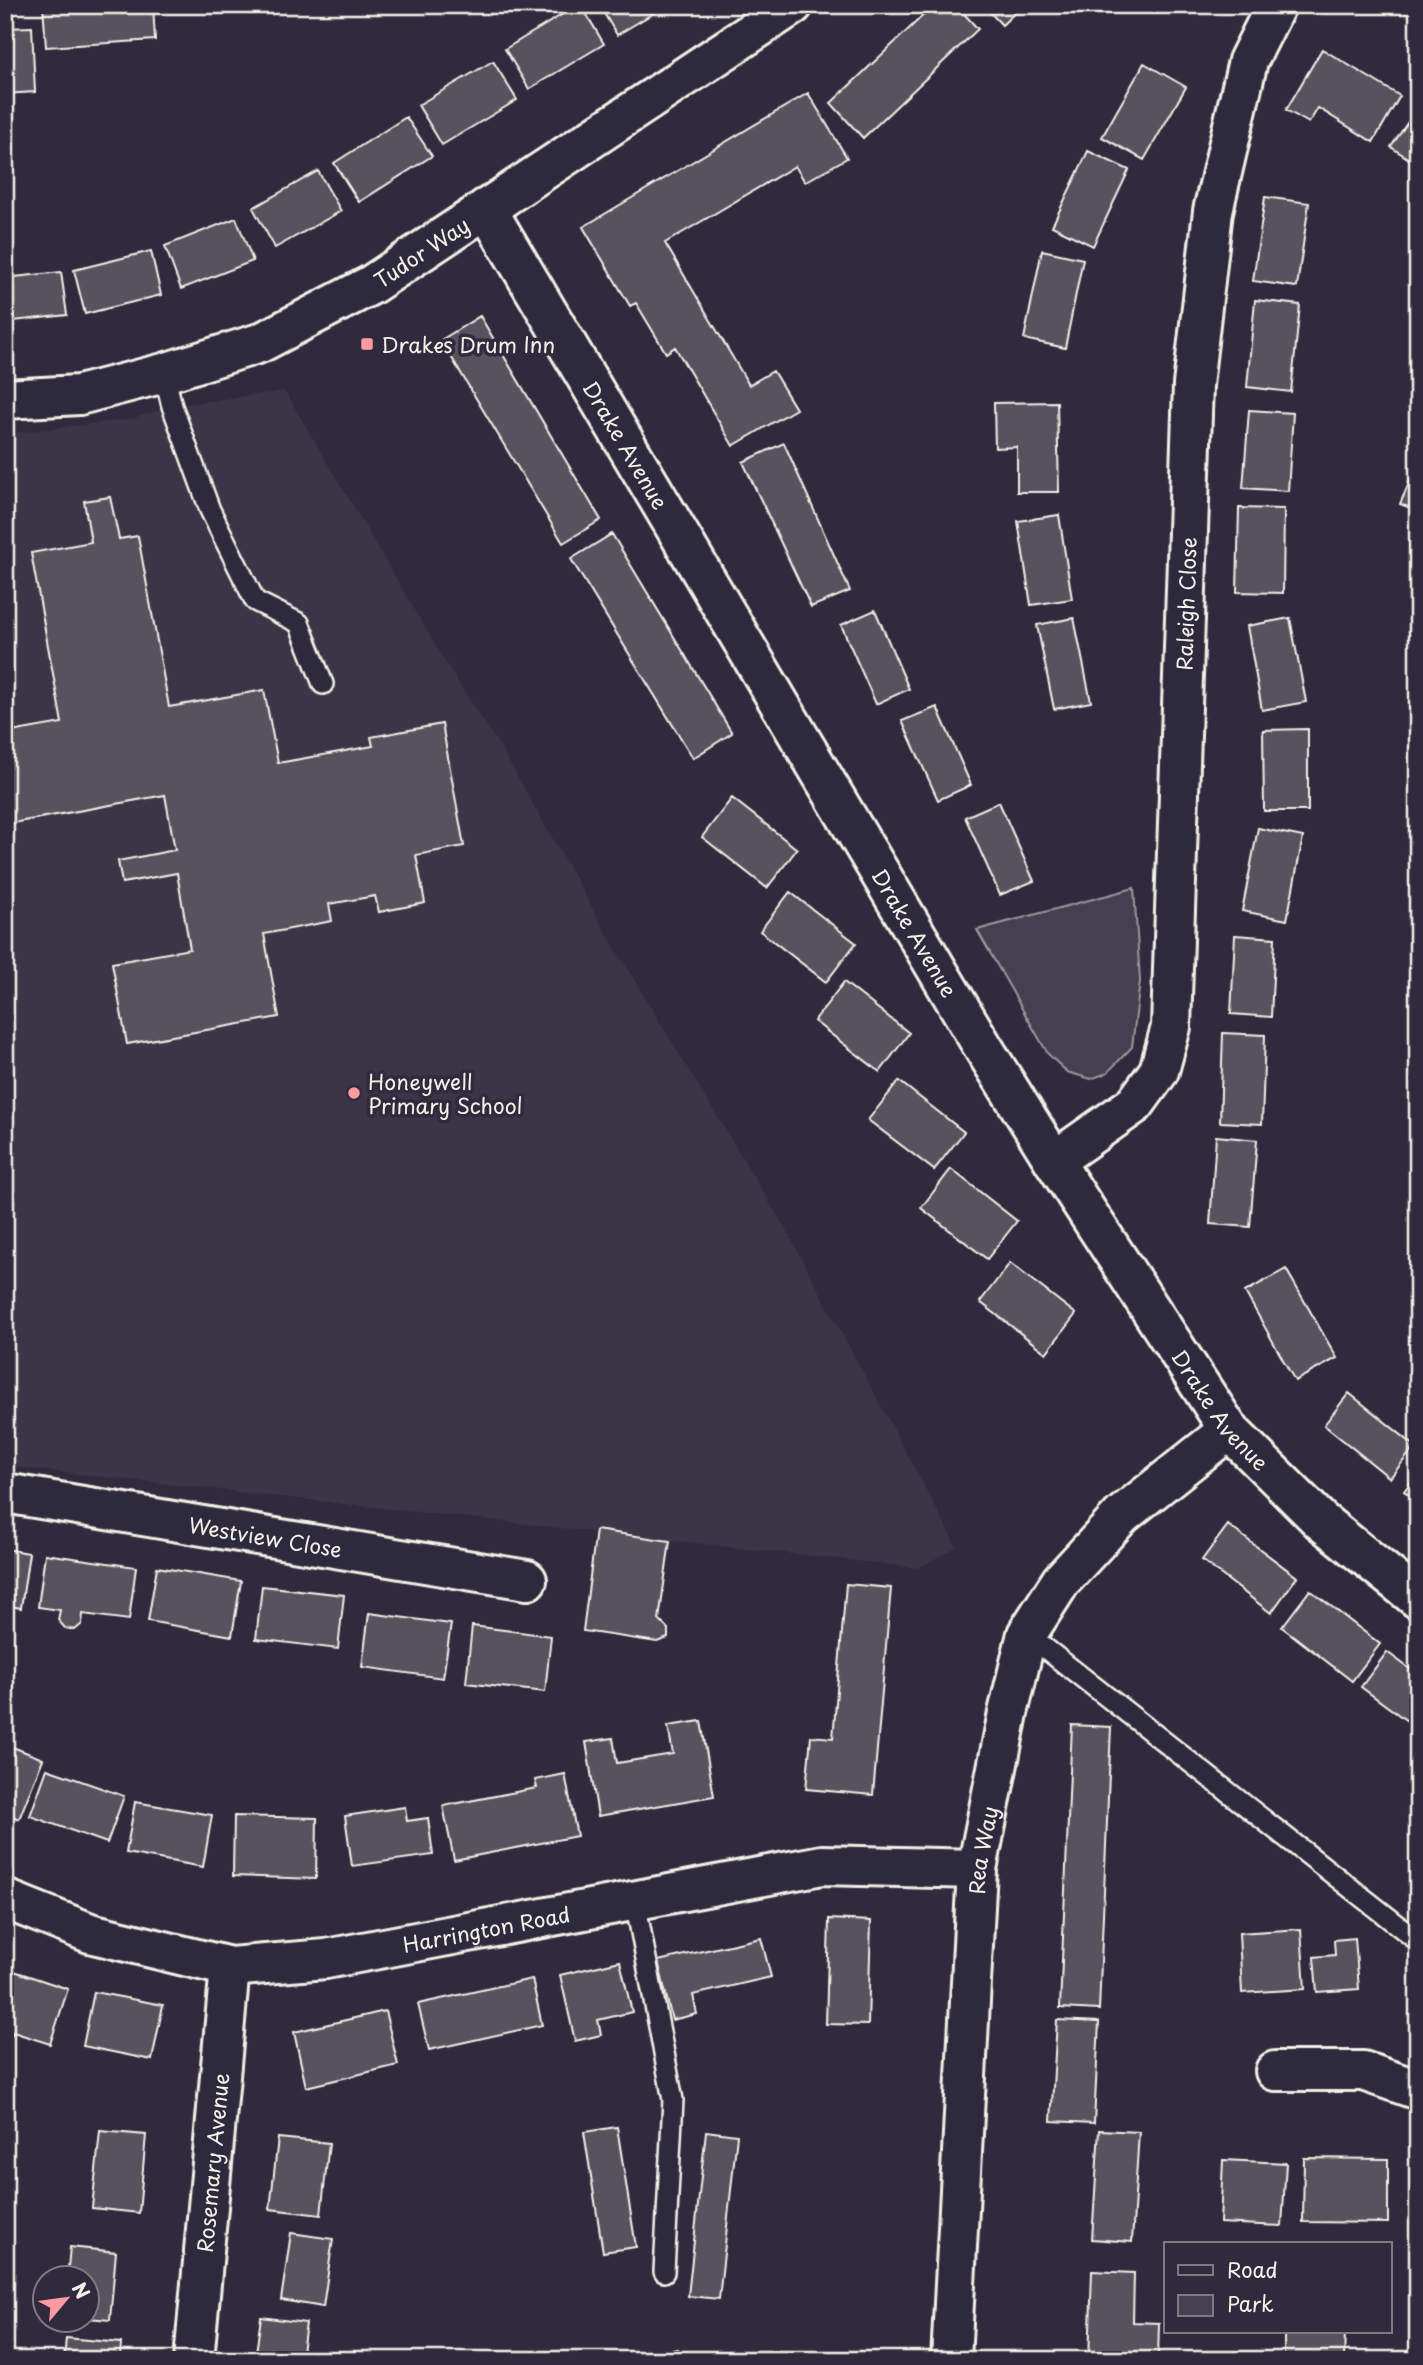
<svg xmlns="http://www.w3.org/2000/svg" width="1423" height="2365" viewBox="0 0 1423 2365" font-family="'Playpen Sans',sans-serif">
	<style>
		.built { fill: #3b3647 }
		.green { fill: #454050; stroke: #9c989c; stroke-width: 2 }
		.building { fill: #56525f; stroke: #f4f1e8; stroke-width: 2 }
		.lines { fill: none; stroke-linecap: round; stroke-linejoin: round }
		.lane-casing { stroke: #f4f1e8; stroke-width: 24 }
		.street-casing { stroke: #f4f1e8; stroke-width: 44 }
		.secondary-casing { stroke: #f4f1e8; stroke-width: 44 }
		.lane { stroke: #2f2a3d; stroke-width: 19 }
		.street { stroke: #2f2a3d; stroke-width: 38 }
		.secondary { stroke: #2f2a3d; stroke-width: 38 }
		.poi-dot { fill: #ff9aa2; stroke: #2f2a3d; stroke-width: 2.5 }
		.labels { text-anchor: middle; dominant-baseline: central; stroke-width: 7; stroke-linejoin: round; paint-order: stroke }
		.street-label { font-size: 21px; fill: #f4f1e8; stroke: #2f2a3d }
		.poi-label { font-size: 21px; fill: #f4f1e8; stroke: #2f2a3d; text-anchor: start }
	</style>
	<rect width="100%" height="100%" fill="#2f2a3d"/>
	<filter id="ink" filterUnits="userSpaceOnUse"><feTurbulence type="fractalNoise" baseFrequency=".0143" numOctaves="2"/><feDisplacementMap in="SourceGraphic" scale="14" xChannelSelector="R" yChannelSelector="G"/><feConvolveMatrix kernelMatrix="1 2 1 2 8 2 1 2 1" color-interpolation-filters="sRGB"/></filter>
	<g filter="url(#ink)">
		<path class="built" d="M 285,391 L 452,673 L 501,748 L 618,953 L 788,1233 L 957,1547 L 918,1568 L 5,1466 L 5,434 L 132,419 L 172,406 Z"/>
		<path class="green" d="M 1134,888 L 1140,981 L 1132,1047 L 1107,1073 L 1091,1079 L 1067,1072 L 1048,1054 L 977,930 Z"/>
		<path class="building" d="M 43,5 L 153,5 L 155,40 L 46,47 Z
			M 578,5 L 581,5 L 604,44 L 529,89 L 505,49 Z
			M 599,5 L 667,5 L 617,35 Z
			M 934,5 L 956,5 L 978,29 L 863,138 L 831,103 Z
			M 983,5 L 1023,5 L 1002,25 Z
			M 32,27 L 35,92 L 5,94 L 5,28 Z
			M 1322,49 L 1400,96 L 1373,142 L 1318,108 L 1309,123 L 1286,110 Z
			M 493,61 L 517,100 L 442,145 L 418,105 Z
			M 1144,63 L 1186,87 L 1144,160 L 1102,137 Z
			M 808,93 L 847,158 L 805,182 L 795,166 L 665,243 L 749,385 L 773,371 L 796,409 L 733,446 L 675,347 L 666,353 L 636,303 L 630,306 L 583,227 Z
			M 1418,107 L 1418,165 L 1391,147 Z
			M 406,117 L 432,156 L 359,202 L 334,163 Z
			M 1088,151 L 1129,170 L 1093,246 L 1052,226 Z
			M 318,171 L 341,211 L 275,248 L 253,208 Z
			M 1265,197 L 1309,203 L 1297,287 L 1253,281 Z
			M 236,218 L 253,261 L 181,289 L 165,246 Z
			M 1042,250 L 1083,259 L 1065,348 L 1024,339 Z
			M 151,251 L 161,295 L 85,314 L 74,270 Z
			M 61,272 L 67,315 L 5,322 L 5,278 Z
			M 1255,300 L 1300,305 L 1291,392 L 1247,387 Z
			M 480,316 L 601,520 L 563,543 L 441,340 Z
			M 1057,402 L 1059,492 L 1017,492 L 1017,447 L 995,448 L 994,403 Z
			M 1249,410 L 1293,413 L 1288,491 L 1243,488 Z
			M 784,443 L 850,591 L 811,607 L 743,462 Z
			M 1418,463 L 1418,511 L 1400,504 Z
			M 110,497 L 119,539 L 138,536 L 169,707 L 264,690 L 278,763 L 373,746 L 371,737 L 442,724 L 464,846 L 416,855 L 425,903 L 379,912 L 375,896 L 329,904 L 332,921 L 264,934 L 279,1017 L 127,1044 L 112,963 L 190,949 L 177,873 L 122,883 L 118,861 L 175,850 L 165,795 L 7,824 L 5,814 L 5,733 L 62,723 L 31,553 L 91,542 L 84,501 Z
			M 1239,508 L 1284,509 L 1283,593 L 1237,592 Z
			M 1059,515 L 1072,599 L 1031,605 L 1018,521 Z
			M 612,534 L 732,733 L 693,758 L 571,559 Z
			M 875,610 L 909,689 L 876,704 L 841,625 Z
			M 1074,618 L 1091,702 L 1054,709 L 1037,625 Z
			M 1290,618 L 1306,702 L 1262,710 L 1247,626 Z
			M 937,707 L 971,785 L 938,800 L 902,721 Z
			M 1308,729 L 1308,811 L 1264,811 L 1263,730 Z
			M 732,798 L 797,849 L 767,888 L 702,837 Z
			M 999,802 L 1034,881 L 1000,895 L 965,817 Z
			M 1258,828 L 1303,837 L 1287,920 L 1242,911 Z
			M 790,892 L 856,943 L 826,982 L 760,931 Z
			M 1235,935 L 1275,938 L 1271,1017 L 1231,1014 Z
			M 844,982 L 909,1033 L 880,1072 L 814,1021 Z
			M 1223,1033 L 1265,1035 L 1262,1124 L 1220,1122 Z
			M 899,1081 L 964,1132 L 934,1170 L 868,1120 Z
			M 1216,1136 L 1257,1140 L 1250,1227 L 1210,1224 Z
			M 951,1169 L 1017,1221 L 987,1259 L 921,1208 Z
			M 1010,1263 L 1076,1314 L 1046,1353 L 980,1302 Z
			M 1286,1269 L 1337,1358 L 1295,1381 L 1245,1292 Z
			M 1349,1393 L 1415,1446 L 1390,1478 L 1324,1425 Z
			M 1418,1473 L 1418,1501 L 1404,1491 Z
			M 1228,1525 L 1297,1577 L 1271,1613 L 1202,1560 Z
			M 596,1530 L 670,1541 L 659,1620 L 668,1629 L 668,1638 L 657,1642 L 583,1631 Z
			M 5,1549 L 29,1553 L 21,1608 L 5,1605 Z
			M 45,1554 L 136,1567 L 129,1620 L 83,1614 L 82,1624 L 75,1630 L 65,1628 L 58,1620 L 60,1610 L 38,1607 Z
			M 157,1567 L 241,1581 L 232,1636 L 148,1621 Z
			M 846,1584 L 891,1588 L 873,1795 L 806,1789 L 811,1736 L 833,1738 Z
			M 262,1586 L 344,1595 L 338,1649 L 256,1639 Z
			M 1310,1590 L 1380,1644 L 1352,1681 L 1282,1627 Z
			M 369,1613 L 451,1624 L 443,1678 L 362,1667 Z
			M 472,1626 L 551,1636 L 545,1692 L 466,1683 Z
			M 1387,1652 L 1418,1675 L 1418,1729 L 1361,1687 Z
			M 701,1721 L 714,1796 L 598,1816 L 586,1742 L 613,1738 L 617,1763 L 673,1754 L 668,1726 Z
			M 1072,1725 L 1111,1727 L 1099,2010 L 1060,2008 Z
			M 10,1746 L 43,1759 L 19,1819 L 5,1813 L 5,1758 Z
			M 47,1769 L 124,1796 L 107,1843 L 30,1816 Z
			M 565,1774 L 577,1836 L 454,1860 L 443,1806 L 537,1788 L 535,1780 Z
			M 135,1802 L 212,1815 L 203,1867 L 126,1853 Z
			M 405,1807 L 407,1821 L 428,1818 L 433,1855 L 352,1866 L 345,1816 Z
			M 234,1816 L 317,1818 L 316,1879 L 233,1876 Z
			M 829,1919 L 871,1921 L 868,2025 L 826,2024 Z
			M 1301,1929 L 1305,1989 L 1242,1993 L 1239,1933 Z
			M 761,1938 L 771,1977 L 693,1995 L 697,2014 L 672,2020 L 658,1961 Z
			M 1355,1938 L 1359,1989 L 1317,1992 L 1314,1957 L 1335,1955 L 1334,1940 Z
			M 620,1961 L 632,2012 L 598,2020 L 601,2035 L 575,2041 L 560,1975 Z
			M 5,1968 L 68,1989 L 50,2044 L 13,2032 L 8,2044 L 5,2043 Z
			M 532,1979 L 542,2025 L 429,2050 L 418,2004 Z
			M 94,1992 L 163,2005 L 152,2060 L 83,2046 Z
			M 385,2011 L 398,2065 L 306,2087 L 294,2032 Z
			M 1057,2020 L 1099,2022 L 1094,2123 L 1051,2121 Z
			M 617,2127 L 636,2247 L 603,2252 L 584,2132 Z
			M 1099,2130 L 1139,2132 L 1132,2242 L 1092,2239 Z
			M 100,2131 L 146,2135 L 139,2213 L 92,2208 Z
			M 706,2131 L 737,2135 L 719,2299 L 688,2296 Z
			M 278,2138 L 329,2143 L 321,2215 L 270,2209 Z
			M 1304,2158 L 1388,2159 L 1388,2223 L 1303,2222 Z
			M 1223,2160 L 1286,2163 L 1282,2226 L 1220,2223 Z
			M 291,2233 L 333,2239 L 323,2307 L 281,2300 Z
			M 70,2247 L 116,2252 L 110,2320 L 88,2318 L 88,2278 L 67,2278 Z
			M 1092,2271 L 1134,2273 L 1133,2322 L 1159,2323 L 1158,2360 L 1089,2360 Z
			M 261,2317 L 306,2323 L 301,2360 L 255,2360 Z
			M 1284,2332 L 1345,2332 L 1344,2360 L 1284,2360 Z
			M 66,2338 L 121,2343 L 120,2360 L 64,2360 Z
			M 678,2349 L 680,2360 L 652,2360 L 651,2354 Z"/>
		<g class="lines">
			<defs>
				<path id="lane" d="M 164,373 L 172,406 L 210,510 L 255,601 L 299,623 L 323,684
					M 1027,1634 L 1418,1941
					M 635,1901 L 673,2100 L 664,2272"/>
				<g id="street">
					<path id="s1" d="M 486,208 L 983,1047 L 1054,1161 L 1229,1430 L 1321,1521 L 1418,1599"/>
					<path id="s2" d="M 1054,1161 L 1135,1104 L 1159,1071 L 1171,1027 L 1193,385 L 1213,211 L 1248,61 L 1276,5"/>
					<path id="s3" d="M 5,1493 L 527,1580"/>
					<path id="s4" d="M 5,1899 L 90,1933 L 230,1967 L 326,1959 L 822,1865 L 977,1869"/>
					<path d="M 1275,2071 L 1363,2071 L 1418,2090"/>
					<path id="s5" d="M 194,2360 L 230,1967"/>
					<path id="s6" d="M 951,2360 L 977,1869 L 1008,1713 L 1027,1634 L 1061,1581 L 1122,1515 L 1229,1430"/>
				</g>
				<g id="secondary">
					<path id="s7" d="M 5,399 L 79,395 L 164,373 L 260,343 L 371,285 L 793,5"/>
				</g>
			</defs>
			<use href="#lane" class="lane-casing"/>
			<use href="#street" class="street-casing"/>
			<use href="#secondary" class="secondary-casing"/>
			<use href="#lane" class="lane"/>
			<use href="#street" class="street"/>
			<use href="#secondary" class="secondary"/>
		</g>
	</g>
	<g class="poi-dot">
		<rect x="360" y="337" width="14" height="14" rx="3.5"/>
		<circle cx="354" cy="1093" r="7"/>
	</g>
	<g class="labels">
		<g class="street-label">
			<text stroke="none"><textPath href="#s7" startOffset="448">Tudor Way</textPath></text>
			<text stroke="none"><textPath href="#s1" startOffset="275">Drake Avenue</textPath></text>
			<text stroke="none"><textPath href="#s2" startOffset="609">Raleigh Close</textPath></text>
			<text stroke="none"><textPath href="#s1" startOffset="842">Drake Avenue</textPath></text>
			<text stroke="none"><textPath href="#s1" startOffset="1409">Drake Avenue</textPath></text>
			<text stroke="none"><textPath href="#s3" startOffset="264">Westview Close</textPath></text>
			<text stroke="none"><textPath href="#s6" startOffset="511">Rea Way</textPath></text>
			<text stroke="none"><textPath href="#s4" startOffset="495">Harrington Road</textPath></text>
			<text stroke="none"><textPath href="#s5" startOffset="198">Rosemary Avenue</textPath></text>
		</g>
		<g class="poi-label">
			<text x="381" y="344">Drakes Drum Inn</text>
			<text x="368" y="1081">Honeywell<tspan x="368" dy="24">Primary School</tspan></text>
		</g>
	</g>
	<rect width="1423" height="2365" fill="none" stroke="#2f2a3d" stroke-width="28"/>
	<rect x="14" y="14" width="1395" height="2337" fill="none" stroke="#f4f1e8" stroke-width="2.5" filter="url(#ink)"/>
	<rect x="1164" y="2242" width="228" height="91" fill="#2f2a3d" stroke="#7e7a81" stroke-width="2"/>
	<rect x="1178" y="2265" width="35" height="10" fill="#2f2a3d" stroke="#7e7a81" stroke-width="2"/>
	<text x="1227" y="2278" font-size="21" fill="#f4f1e8">Road</text>
	<rect x="1178" y="2295" width="35" height="21" fill="#454050" stroke="#7e7a81" stroke-width="2"/>
	<text x="1227" y="2312" font-size="21" fill="#f4f1e8">Park</text>
	<g transform="translate(66 2299) rotate(61)"><circle r="33" fill="#2f2a3d" stroke="#7e7a81" stroke-width="2"/>
	<path d="M0-5L12 26L0 18L-12 26Z" fill="#ff9aa2"/>
	<text y="-10" font-size="19" font-weight="bold" text-anchor="middle" fill="#f4f1e8">N</text>
	</g>
</svg>
